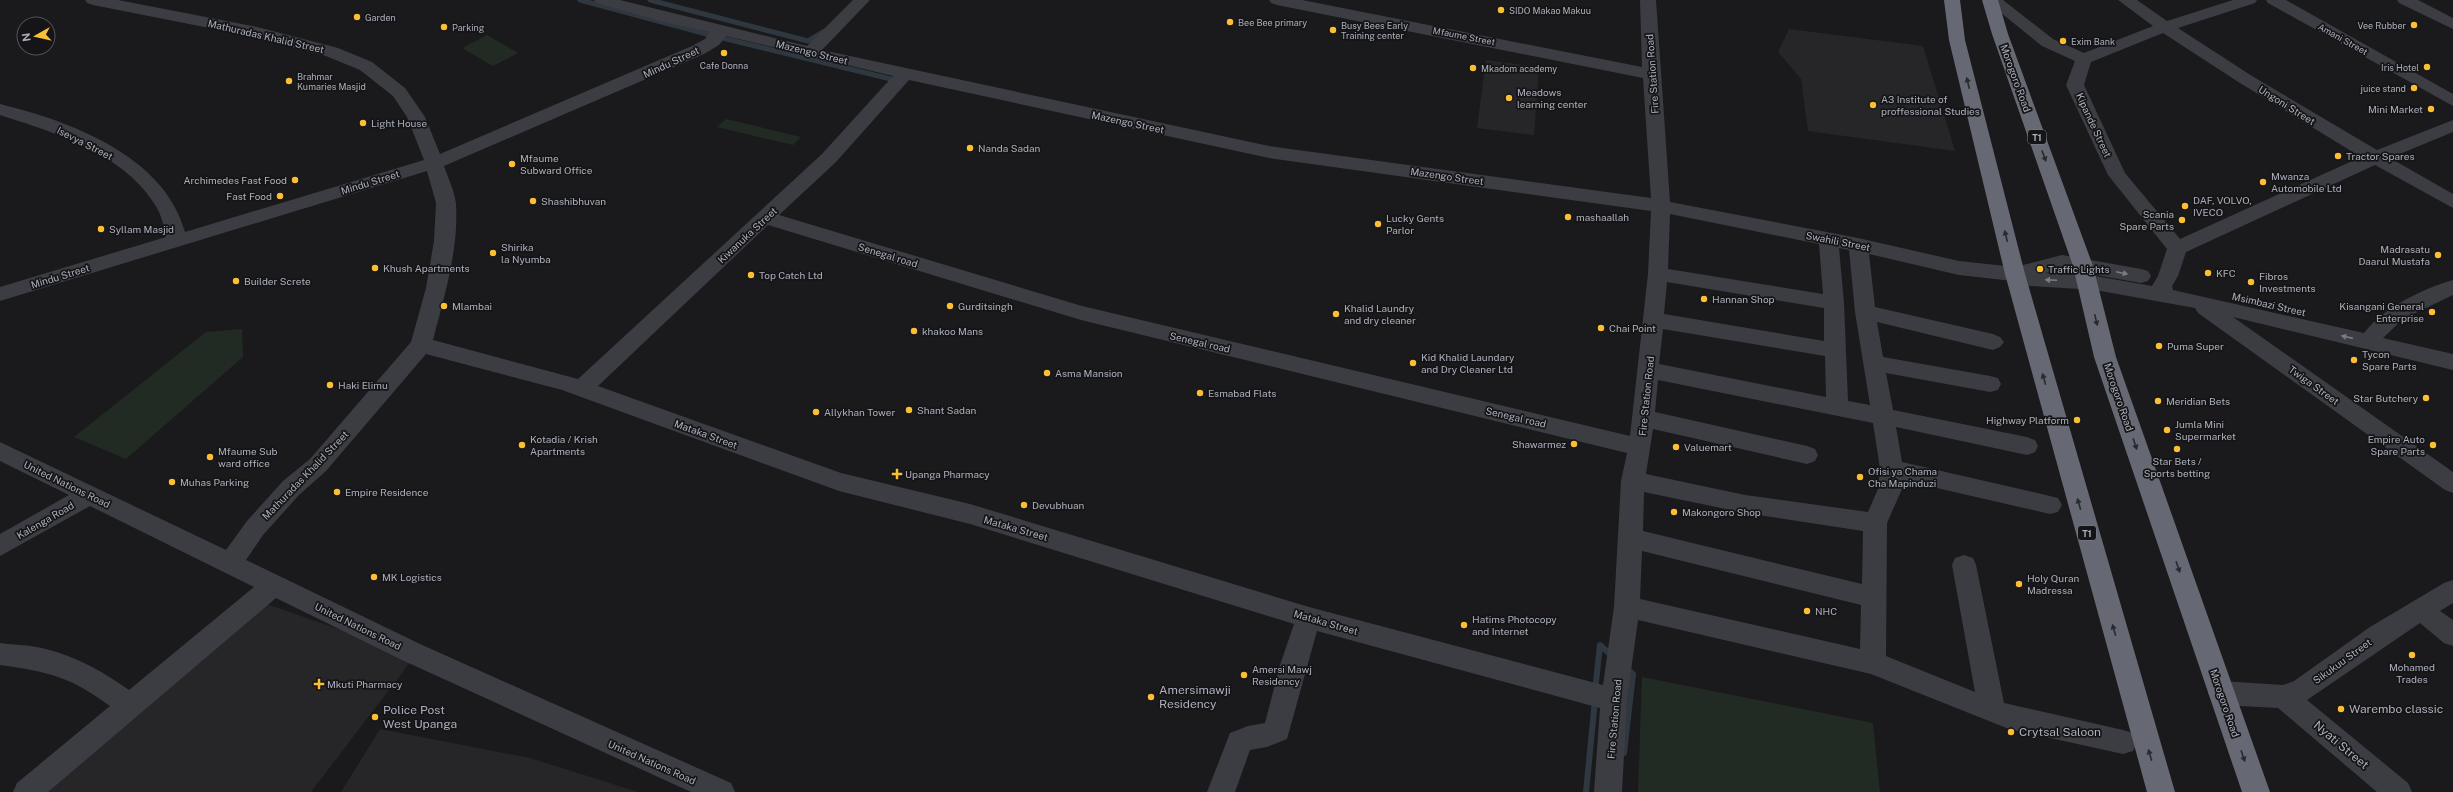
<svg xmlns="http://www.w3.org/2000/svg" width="2453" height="792" viewBox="0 0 2453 792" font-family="'Public Sans',sans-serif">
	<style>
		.built { fill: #262629 }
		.green { fill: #212b23 }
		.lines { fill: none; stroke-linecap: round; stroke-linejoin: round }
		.stream-far1 { stroke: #2f3841; stroke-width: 5 }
		.stream { stroke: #2f3841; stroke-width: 6 }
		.minor { fill: #3c3d43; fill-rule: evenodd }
		.highway { fill: #666973; fill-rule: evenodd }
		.oneway { fill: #292a2e }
		.oneway2 { fill: #7a7c86 }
		.poi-dot { fill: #fabf33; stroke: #151517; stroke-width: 1.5 }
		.labels { text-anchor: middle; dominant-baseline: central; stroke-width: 3.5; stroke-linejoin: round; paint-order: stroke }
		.far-poi-label { font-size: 9px; fill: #acb0bc; stroke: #151517; text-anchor: start }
		.far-street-label { font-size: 9px; fill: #acb0bc; stroke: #151517 }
		.shield { fill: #151517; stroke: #7f828a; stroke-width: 1 }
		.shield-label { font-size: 9px; font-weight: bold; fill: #acb0bc }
		.street-label { font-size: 10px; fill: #acb0bc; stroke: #151517 }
		.poi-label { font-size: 10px; fill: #acb0bc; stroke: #151517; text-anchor: start }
		.near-poi-label { font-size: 12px; fill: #acb0bc; stroke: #151517; text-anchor: start }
		.near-street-label { font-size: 12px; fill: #acb0bc; stroke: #151517 }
	</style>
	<rect width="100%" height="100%" fill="#1a1a1c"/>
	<path class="built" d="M 1789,29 L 1923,46 L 1955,151 L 1808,131 L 1801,79 L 1778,52 Z
		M 1486,60 L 1539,67 L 1534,135 L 1477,128 Z
		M 250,598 L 415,656 L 311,792 L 21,792 Z
		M 380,729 L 530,758 L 638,792 L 341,792 Z"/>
	<path class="green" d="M 487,35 L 518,53 L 493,66 L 462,48 Z
		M 726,119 L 801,137 L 793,145 L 717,127 Z
		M 242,329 L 243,357 L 126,459 L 74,437 L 206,332 Z
		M 1642,677 L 1873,723 L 1880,792 L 1638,792 Z"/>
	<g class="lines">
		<path class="stream-far1" d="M 580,0 L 714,36 L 891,79
			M 650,0 L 808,41 L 823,32"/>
		<path class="stream" d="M 1595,691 L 1600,645 L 1613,657
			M 1624,753 L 1633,674 L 1626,668
			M 1586,792 L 1595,700"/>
		<path class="minor" d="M 85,0 L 118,0 L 257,27 L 338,48 L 372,62 L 405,88 L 425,117 L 440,154 L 692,46 L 705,39 L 709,32 L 664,22 L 596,3 L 594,0 L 620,0 L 807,46 L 853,0 L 870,0 L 822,50 L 1269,146 L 1651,198 L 1643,78 L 1277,5 L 1271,3 L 1269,0 L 1302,0 L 1642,67 L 1640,0 L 1656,0 L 1670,202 L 1858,238 L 1959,261 L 2015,267 L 2062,255 L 2141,269 L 2148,271 L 2151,276 L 2148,281 L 2141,283 L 2062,269 L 2045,273 L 2095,276 L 2152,286 L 2158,276 L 2167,249 L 2108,175 L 2066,85 L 2075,61 L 2042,46 L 1985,0 L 2003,0 L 2053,39 L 2084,53 L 2153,26 L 2118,0 L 2137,0 L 2167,21 L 2233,0 L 2257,0 L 2255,3 L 2178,28 L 2252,76 L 2377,150 L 2453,120 L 2453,132 L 2390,158 L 2453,194 L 2453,208 L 2375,165 L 2186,252 L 2178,276 L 2172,286 L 2173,290 L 2364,333 C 2383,308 2422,289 2453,280 L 2453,295 L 2403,319 L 2383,338 L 2453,354 L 2453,370 L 2233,317 L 2453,472 L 2453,493 L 2445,490 L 2198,313 L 2195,308 L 2095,290 L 2030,286 L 2013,281 L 1959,275 L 1869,254 L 1875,307 L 1993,334 L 2000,337 L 2004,342 L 2000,347 L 1993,350 L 1877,322 L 1883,357 L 1990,376 L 1998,378 L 2001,384 L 1998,390 L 1990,392 L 1886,373 L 1893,410 L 2027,437 L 2035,440 L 2038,446 L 2035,452 L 2027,455 L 1896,427 L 1902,462 L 2050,496 L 2058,498 L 2062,505 L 2058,512 L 2050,514 L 1902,480 L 1902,489 L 1887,523 L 1886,656 L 1975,692 L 1952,565 L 1955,558 L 1964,555 L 1973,558 L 1976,565 L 2004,703 L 2123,730 L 2133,733 L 2137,742 L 2133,751 L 2123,754 L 2009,729 L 1871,674 L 1638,620 L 1627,700 L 1622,792 L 1594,792 L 1600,708 L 1317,631 L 1287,739 L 1267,747 L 1250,750 L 1235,792 L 1207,792 L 1230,733 L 1248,726 L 1265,723 L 1280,665 L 1294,624 L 970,524 L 839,491 L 562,390 L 426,354 L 326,471 L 299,495 L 263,535 L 246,560 L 420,644 L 731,783 L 735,792 L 691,792 L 402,660 L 276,598 L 48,792 L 13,792 L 17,783 L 110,706 C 69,676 49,672 0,665 L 0,643 C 15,645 32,645 46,649 C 77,657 104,672 129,690 L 254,587 L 90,506 L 0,556 L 0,534 L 69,495 L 0,461 L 0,442 L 226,550 L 247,521 L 283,481 L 310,459 L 411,342 L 426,288 L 434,241 L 436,203 L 427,171 L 0,301 L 0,287 L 166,237 C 164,227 162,217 157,208 C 126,154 56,133 0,115 L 0,104 C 69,121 164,155 185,232 L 424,160 L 407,117 L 393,96 L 360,70 L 326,56 L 255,37 L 93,5 L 87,3 ZM 2163,33 L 2240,83 L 2361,157 L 2180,239 L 2125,173 L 2084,85 L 2091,62 ZM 726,36 L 893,76 L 822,154 L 578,379 L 433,340 C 444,297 459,249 456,204 C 455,192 448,178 444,166 L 704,54 L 719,45 ZM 909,80 L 1269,158 L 1651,211 L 1648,274 L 1630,436 L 1082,306 L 779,215 L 836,162 ZM 1670,214 L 1819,244 L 1823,294 L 1668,269 ZM 768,225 L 1081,320 L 1627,453 L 1621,481 L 1614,607 L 1603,685 L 1309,607 L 970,504 L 841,473 L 598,386 ZM 1839,248 L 1849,250 L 1855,312 L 1870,405 L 1848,401 L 1844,303 ZM 1667,282 L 1824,308 L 1824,341 L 1664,314 ZM 1663,329 L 1825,356 L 1826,397 L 1659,364 ZM 1658,380 L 1873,423 L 1880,469 L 1878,489 L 1868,512 L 1745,495 L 1646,474 L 1653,429 L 1807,464 L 1815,461 L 1818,455 L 1815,449 L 1807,446 L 1655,412 ZM 1644,492 L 1745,513 L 1863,531 L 1862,584 L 1643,531 ZM 1642,551 L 1861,605 L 1860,649 L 1640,599 Z
			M 2266,0 L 2286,0 L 2453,94 L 2453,106 L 2268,3 Z
			M 2397,0 L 2418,0 L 2453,18 L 2453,29 L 2399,3 Z
			M 2453,580 L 2453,603 L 2440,611 L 2453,620 L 2453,646 L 2444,643 L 2420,623 L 2307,700 L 2408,783 L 2412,792 L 2377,792 L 2278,708 L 2221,705 L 2212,701 L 2208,693 L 2212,685 L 2221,681 L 2283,685 L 2294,681 L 2370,627 L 2444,583 Z"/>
		<path class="highway" d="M 1944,0 L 1960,0 L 1965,40 L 2025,274 L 2175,792 L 2147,792 L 2005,274 L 1949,40 Z
			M 1982,0 L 1998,0 L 2008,34 L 2093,266 L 2116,357 L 2270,792 L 2242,792 L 2094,357 L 2073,266 L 1992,34 Z"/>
	</g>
	<defs><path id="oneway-solid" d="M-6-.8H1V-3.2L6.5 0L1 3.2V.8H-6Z"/></defs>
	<g class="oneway">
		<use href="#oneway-solid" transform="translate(1968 83) rotate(-103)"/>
		<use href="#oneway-solid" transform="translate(2044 156) rotate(70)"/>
		<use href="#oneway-solid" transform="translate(2006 236) rotate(-104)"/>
		<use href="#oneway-solid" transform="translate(2096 320) rotate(77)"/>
		<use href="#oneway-solid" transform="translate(2044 379) rotate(-106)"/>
		<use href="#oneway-solid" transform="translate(2135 444) rotate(71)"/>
		<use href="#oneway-solid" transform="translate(2079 504) rotate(-106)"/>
		<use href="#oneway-solid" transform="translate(2178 567) rotate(71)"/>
		<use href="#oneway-solid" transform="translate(2114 630) rotate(-106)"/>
		<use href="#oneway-solid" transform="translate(2150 755) rotate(-106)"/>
		<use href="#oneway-solid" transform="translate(2243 756) rotate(71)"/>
	</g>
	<g class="oneway2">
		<use href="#oneway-solid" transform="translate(2122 273) rotate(12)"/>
		<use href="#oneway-solid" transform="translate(2051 280) rotate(-177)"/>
		<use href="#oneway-solid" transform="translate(2347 337) rotate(-167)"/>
	</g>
	<g class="poi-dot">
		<circle cx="1501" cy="10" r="4"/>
		<circle cx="357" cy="17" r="4"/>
		<circle cx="1230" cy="22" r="4"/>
		<circle cx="2414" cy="25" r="4"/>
		<circle cx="444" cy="27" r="4"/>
		<circle cx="1333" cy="30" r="4"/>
		<circle cx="2063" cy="41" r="4"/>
		<circle cx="724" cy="53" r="4"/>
		<circle cx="2427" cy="67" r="4"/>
		<circle cx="1473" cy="68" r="4"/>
		<circle cx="289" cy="81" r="4"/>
		<circle cx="2414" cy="88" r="4"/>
		<circle cx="1509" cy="98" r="4"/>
		<circle cx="1873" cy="105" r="4"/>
		<circle cx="2431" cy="109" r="4"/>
		<circle cx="363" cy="123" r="4"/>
		<circle cx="970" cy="148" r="4"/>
		<circle cx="2338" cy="156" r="4"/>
		<circle cx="512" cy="164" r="4"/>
		<circle cx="295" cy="180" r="4"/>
		<circle cx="2263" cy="182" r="4"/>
		<circle cx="280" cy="196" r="4"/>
		<circle cx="533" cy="201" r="4"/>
		<circle cx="2185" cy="206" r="4"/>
		<circle cx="1568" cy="217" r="4"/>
		<circle cx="2182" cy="220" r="4"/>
		<circle cx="1378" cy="224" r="4"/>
		<circle cx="101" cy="229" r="4"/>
		<circle cx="493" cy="253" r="4"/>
		<circle cx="2438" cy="255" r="4"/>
		<circle cx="375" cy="268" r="4"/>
		<circle cx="2040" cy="269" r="4"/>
		<circle cx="2208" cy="273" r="4"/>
		<circle cx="751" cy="275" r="4"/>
		<circle cx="236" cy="281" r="4"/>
		<circle cx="2251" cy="282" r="4"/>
		<circle cx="1704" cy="299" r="4"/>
		<circle cx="444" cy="306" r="4"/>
		<circle cx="950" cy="306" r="4"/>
		<circle cx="2432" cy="312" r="4"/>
		<circle cx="1336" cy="314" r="4"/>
		<circle cx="1601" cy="328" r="4"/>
		<circle cx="914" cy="331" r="4"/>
		<circle cx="2159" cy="346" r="4"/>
		<circle cx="2354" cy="360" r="4"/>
		<circle cx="1413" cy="363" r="4"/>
		<circle cx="1047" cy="373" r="4"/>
		<circle cx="330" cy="385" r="4"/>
		<circle cx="1200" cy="393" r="4"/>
		<circle cx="2426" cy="398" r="4"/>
		<circle cx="2158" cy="401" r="4"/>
		<circle cx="909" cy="410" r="4"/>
		<circle cx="816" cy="412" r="4"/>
		<circle cx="2077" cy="420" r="4"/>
		<circle cx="2167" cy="430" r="4"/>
		<circle cx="1574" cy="444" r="4"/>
		<circle cx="522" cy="445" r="4"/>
		<circle cx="2433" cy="445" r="4"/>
		<circle cx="1676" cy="447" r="4"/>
		<circle cx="2177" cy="449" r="4"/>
		<circle cx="210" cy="457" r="4"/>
		<path d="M895 468h4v4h4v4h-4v4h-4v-4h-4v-4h4z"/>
		<circle cx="1860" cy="477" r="4"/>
		<circle cx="172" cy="482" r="4"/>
		<circle cx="337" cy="492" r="4"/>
		<circle cx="1024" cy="505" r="4"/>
		<circle cx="1674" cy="512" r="4"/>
		<circle cx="374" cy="577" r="4"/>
		<circle cx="2019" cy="584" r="4"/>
		<circle cx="1807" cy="611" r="4"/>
		<circle cx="1464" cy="625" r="4"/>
		<circle cx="2412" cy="655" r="4"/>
		<circle cx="1244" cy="675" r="4"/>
		<path d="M317 678h4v4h4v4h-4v4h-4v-4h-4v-4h4z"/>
		<circle cx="1151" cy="697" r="4"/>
		<circle cx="2341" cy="709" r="4"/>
		<circle cx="375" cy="717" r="4"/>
		<circle cx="2011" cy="732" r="4"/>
	</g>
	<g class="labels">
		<g class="far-poi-label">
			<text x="1509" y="10">SIDO Makao Makuu</text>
			<text x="365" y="17">Garden</text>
			<text x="1238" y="22">Bee Bee primary</text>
			<text x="1341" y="25">Busy Bees Early<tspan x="1341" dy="10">Training center</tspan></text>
			<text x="2406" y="25" text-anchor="end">Vee Rubber</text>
			<text x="452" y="27">Parking</text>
			<text x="2071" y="41">Exim Bank</text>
			<text x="724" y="65" text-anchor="middle">Cafe Donna</text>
			<text x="2419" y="67" text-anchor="end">Iris Hotel</text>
			<text x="1481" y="68">Mkadom academy</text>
			<text x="297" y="76">Brahmar<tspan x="297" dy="10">Kumaries Masjid</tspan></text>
			<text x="2406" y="88" text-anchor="end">juice stand</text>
		</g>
		<g class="far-street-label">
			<text transform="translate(1464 36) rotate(11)">Mfaume Street</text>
			<text transform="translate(2343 39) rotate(29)">Amani Street</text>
		</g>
		<g class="shield">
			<rect x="2028" y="130" width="18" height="14" rx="3"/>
			<rect x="2078" y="526" width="18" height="14" rx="3"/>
		</g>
		<g class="shield-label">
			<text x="2037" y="137">T1</text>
			<text x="2087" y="533">T1</text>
		</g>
		<g class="street-label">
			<text transform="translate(266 36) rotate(13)">Mathuradas Khalid Street</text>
			<text transform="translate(812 52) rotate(14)">Mazengo Street</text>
			<text transform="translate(671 62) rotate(-25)">Mindu Street</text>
			<text transform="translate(1652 74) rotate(-94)">Fire Station Road</text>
			<text transform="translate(2016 78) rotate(70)">Morogoro Road</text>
			<text transform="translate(2287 105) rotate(32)">Ungoni Street</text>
			<text transform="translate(1128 122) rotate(12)">Mazengo Street</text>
			<text transform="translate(2094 125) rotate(65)">Kipande Street</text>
			<text transform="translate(85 143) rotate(27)">Isevya Street</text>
			<text transform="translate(1447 176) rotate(8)">Mazengo Street</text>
			<text transform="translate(370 182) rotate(-17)">Mindu Street</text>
			<text transform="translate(747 235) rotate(-43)">Kiwanuka Street</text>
			<text transform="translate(1838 241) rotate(11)">Swahili Street</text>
			<text transform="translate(888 255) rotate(17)">Senegal road</text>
			<text transform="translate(60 276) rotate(-17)">Mindu Street</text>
			<text transform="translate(2269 304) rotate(13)">Msimbazi Street</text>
			<text transform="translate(1200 342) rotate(13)">Senegal road</text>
			<text transform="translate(2314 385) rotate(36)">Twiga Street</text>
			<text transform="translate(1646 396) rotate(-84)">Fire Station Road</text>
			<text transform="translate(2119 397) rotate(71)">Morogoro Road</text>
			<text transform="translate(1516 417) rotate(13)">Senegal road</text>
			<text transform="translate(706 434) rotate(20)">Mataka Street</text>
			<text transform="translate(305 475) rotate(-46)">Mathuradas Khalid Street</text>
			<text transform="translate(67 484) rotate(26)">United Nations Road</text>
			<text transform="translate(45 520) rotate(-30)">Kalenga Road</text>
			<text transform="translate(1016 528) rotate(16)">Mataka Street</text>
			<text transform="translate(1326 622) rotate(16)">Mataka Street</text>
			<text transform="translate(358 626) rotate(26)">United Nations Road</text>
			<text transform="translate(2342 661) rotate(-36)">Sikukuu Street</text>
			<text transform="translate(2225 703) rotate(71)">Morogoro Road</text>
			<text transform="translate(1614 719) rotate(-85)">Fire Station Road</text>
			<text transform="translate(652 762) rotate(24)">United Nations Road</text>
		</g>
		<g class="poi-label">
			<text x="1517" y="92">Meadows<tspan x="1517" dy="12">learning center</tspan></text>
			<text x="1881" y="99">A3 Institute of<tspan x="1881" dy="12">proffessional Studies</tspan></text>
			<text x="2423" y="109" text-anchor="end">Mini Market</text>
			<text x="371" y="123">Light House</text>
			<text x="978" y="148">Nanda Sadan</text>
			<text x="2346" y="156">Tractor Spares</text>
			<text x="520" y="158">Mfaume<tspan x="520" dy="12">Subward Office</tspan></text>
			<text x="2271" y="176">Mwanza<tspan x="2271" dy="12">Automobile Ltd</tspan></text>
			<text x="287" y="180" text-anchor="end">Archimedes Fast Food</text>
			<text x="272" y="196" text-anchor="end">Fast Food</text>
			<text x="2193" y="200">DAF, VOLVO,<tspan x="2193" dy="12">IVECO</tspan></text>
			<text x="541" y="201">Shashibhuvan</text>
			<text x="2174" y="214" text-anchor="end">Scania<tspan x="2174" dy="12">Spare Parts</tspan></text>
			<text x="1576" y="217">mashaallah</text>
			<text x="1386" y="218">Lucky Gents<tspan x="1386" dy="12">Parlor</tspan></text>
			<text x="109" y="229">Syllam Masjid</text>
			<text x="501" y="247">Shirika<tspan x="501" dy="12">la Nyumba</tspan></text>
			<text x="2430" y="249" text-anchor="end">Madrasatu<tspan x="2430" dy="12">Daarul Mustafa</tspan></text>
			<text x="383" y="268">Khush Apartments</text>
			<text x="2048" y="269">Traffic Lights</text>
			<text x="2216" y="273">KFC</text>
			<text x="759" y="275">Top Catch Ltd</text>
			<text x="2259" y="276">Fibros<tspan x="2259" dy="12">Investments</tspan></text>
			<text x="244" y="281">Builder Screte</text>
			<text x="1712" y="299">Hannan Shop</text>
			<text x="452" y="306">Mlambai</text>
			<text x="958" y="306">Gurditsingh</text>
			<text x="2424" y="306" text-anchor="end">Kisangani General<tspan x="2424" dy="12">Enterprise</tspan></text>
			<text x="1344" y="308">Khalid Laundry<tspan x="1344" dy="12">and dry cleaner</tspan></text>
			<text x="1609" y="328">Chai Point</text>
			<text x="922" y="331">khakoo Mans</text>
			<text x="2167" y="346">Puma Super</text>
			<text x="2362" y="354">Tycon<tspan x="2362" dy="12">Spare Parts</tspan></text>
			<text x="1421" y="357">Kid Khalid Laundary<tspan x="1421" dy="12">and Dry Cleaner Ltd</tspan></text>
			<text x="1055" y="373">Asma Mansion</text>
			<text x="338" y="385">Haki Elimu</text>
			<text x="1208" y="393">Esmabad Flats</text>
			<text x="2418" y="398" text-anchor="end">Star Butchery</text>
			<text x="2166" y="401">Meridian Bets</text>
			<text x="917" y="410">Shant Sadan</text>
			<text x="824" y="412">Allykhan Tower</text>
			<text x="2069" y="420" text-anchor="end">Highway Platform</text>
			<text x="2175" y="424">Jumla Mini<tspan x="2175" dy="12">Supermarket</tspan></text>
			<text x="530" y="439">Kotadia / Krish<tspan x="530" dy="12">Apartments</tspan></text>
			<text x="2425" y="439" text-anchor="end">Empire Auto<tspan x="2425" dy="12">Spare Parts</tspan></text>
			<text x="1566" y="444" text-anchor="end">Shawarmez</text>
			<text x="1684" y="447">Valuemart</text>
			<text x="218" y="451">Mfaume Sub<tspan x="218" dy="12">ward office</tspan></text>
			<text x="2177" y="461" text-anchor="middle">Star Bets /<tspan x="2177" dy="12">Sports betting</tspan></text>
			<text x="1868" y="471">Ofisi ya Chama<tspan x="1868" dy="12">Cha Mapinduzi</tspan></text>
			<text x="905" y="474">Upanga Pharmacy</text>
			<text x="180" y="482">Muhas Parking</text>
			<text x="345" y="492">Empire Residence</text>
			<text x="1032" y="505">Devubhuan</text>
			<text x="1682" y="512">Makongoro Shop</text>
			<text x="382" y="577">MK Logistics</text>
			<text x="2027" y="578">Holy Quran<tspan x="2027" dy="12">Madressa</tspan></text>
			<text x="1815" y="611">NHC</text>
			<text x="1472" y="619">Hatims Photocopy<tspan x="1472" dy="12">and Internet</tspan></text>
			<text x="2412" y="667" text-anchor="middle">Mohamed<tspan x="2412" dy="12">Trades</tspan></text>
			<text x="1252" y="669">Amersi Mawj<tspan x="1252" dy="12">Residency</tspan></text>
			<text x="327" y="684">Mkuti Pharmacy</text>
		</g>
		<g class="near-poi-label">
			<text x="1159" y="690">Amersimawji<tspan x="1159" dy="14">Residency</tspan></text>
			<text x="2349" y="709">Warembo classic</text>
			<text x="383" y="710">Police Post<tspan x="383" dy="14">West Upanga</tspan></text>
			<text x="2019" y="732">Crytsal Saloon</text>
		</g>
		<g class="near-street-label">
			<text transform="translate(2341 745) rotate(40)">Nyati Street</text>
		</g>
	</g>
	<g transform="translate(36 36) rotate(262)"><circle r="19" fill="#151517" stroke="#515359"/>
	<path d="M0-3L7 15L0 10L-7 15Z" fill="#fabf33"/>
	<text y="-6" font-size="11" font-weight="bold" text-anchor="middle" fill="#acb0bc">N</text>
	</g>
</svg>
